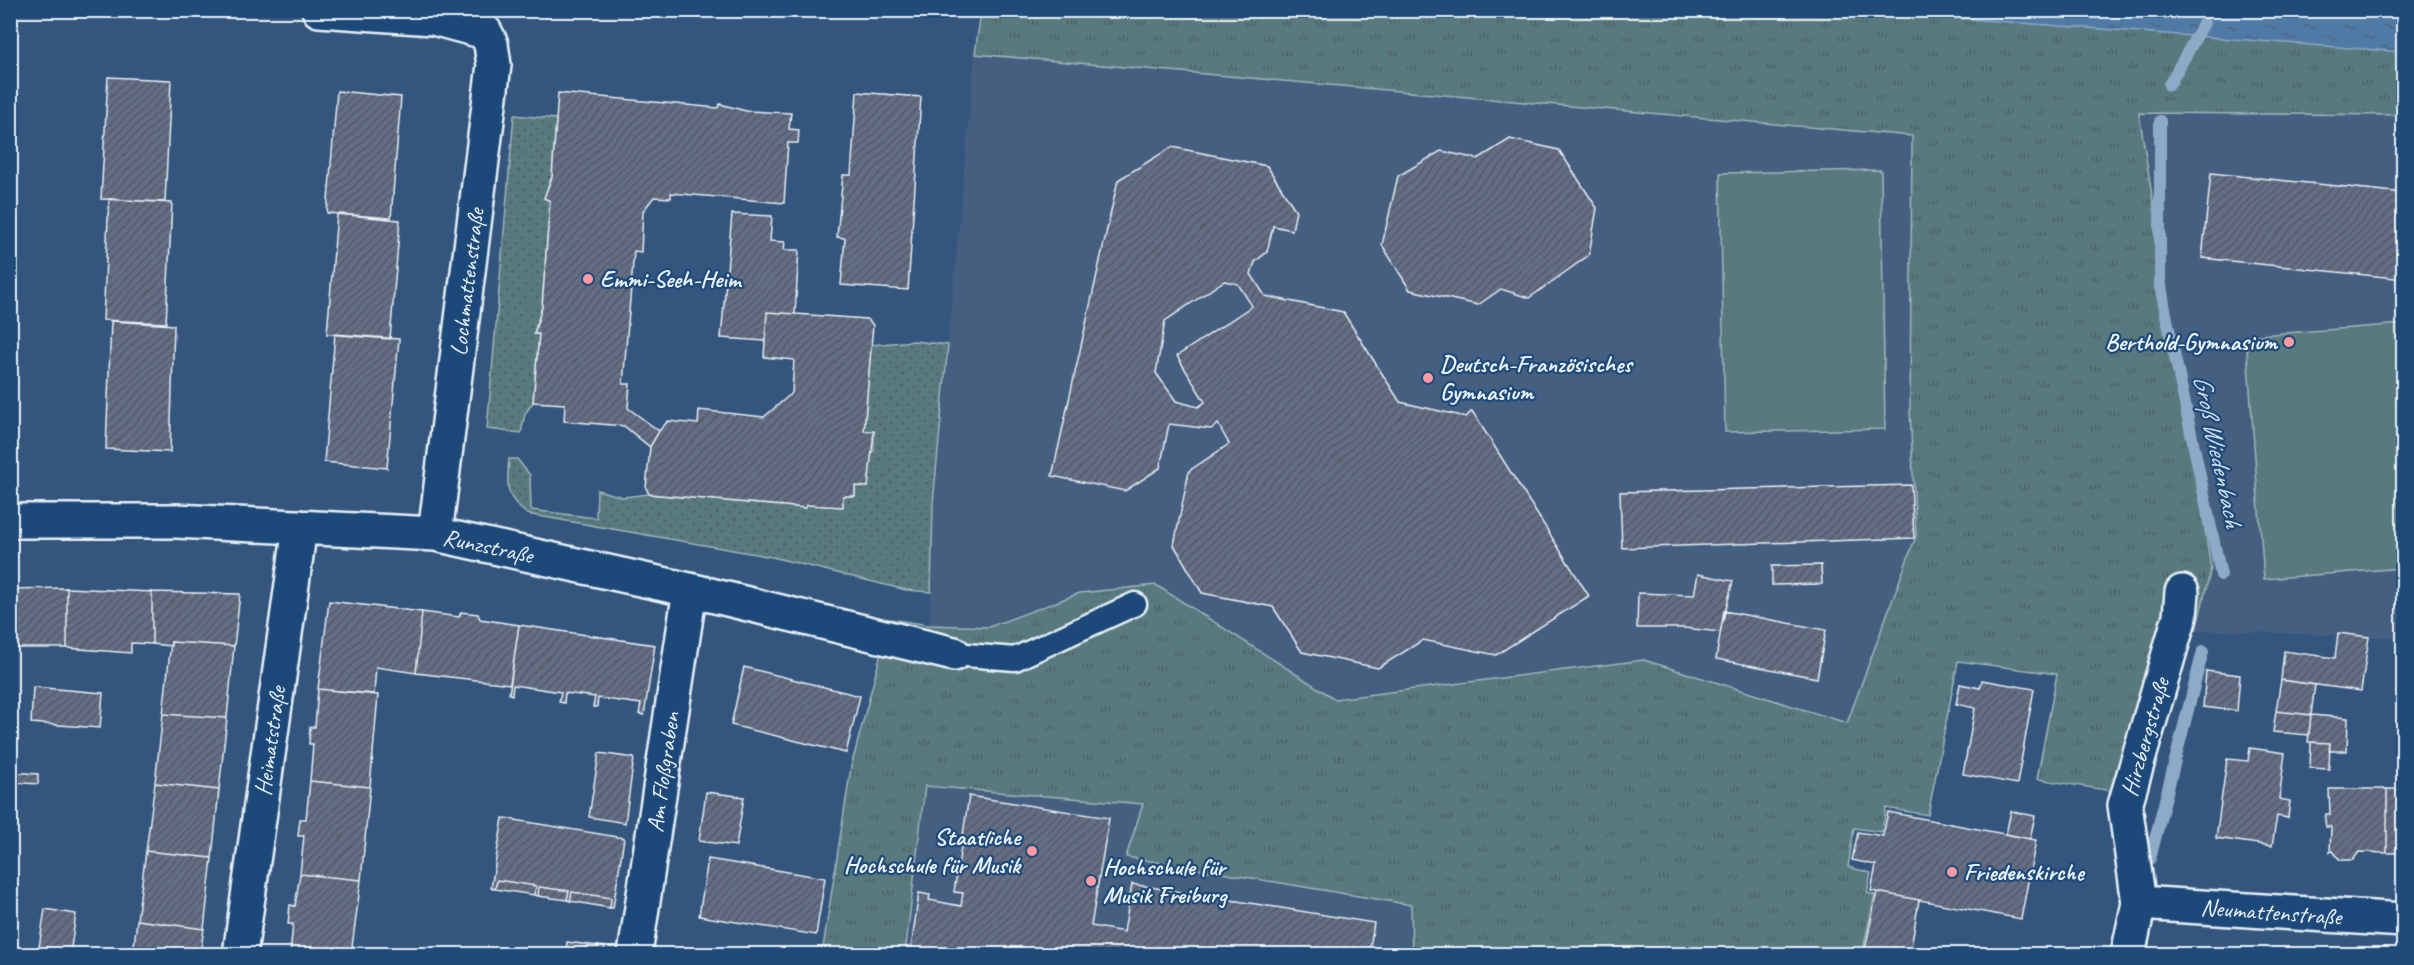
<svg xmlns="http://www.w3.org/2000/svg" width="2414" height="965" viewBox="0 0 2414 965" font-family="Caveat,sans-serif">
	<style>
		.built { fill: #455f81 }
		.grass { fill: url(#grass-dots); stroke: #a0b6bc; stroke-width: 1.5 }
		.park { fill: url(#park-tufts); stroke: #a0b6bc; stroke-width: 1.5 }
		.garden { fill: #597a7f; stroke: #a0b6bc; stroke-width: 1.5 }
		.water { fill: url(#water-ripples); stroke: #8daac7; stroke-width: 1.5 }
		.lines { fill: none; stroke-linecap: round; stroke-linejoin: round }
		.stream { stroke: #8daac7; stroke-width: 12 }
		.building { fill: url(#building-hatch); stroke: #e8f1f8; stroke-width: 1.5; fill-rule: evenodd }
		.lane-casing { stroke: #e8f1f8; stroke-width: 27 }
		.street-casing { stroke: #e8f1f8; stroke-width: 38 }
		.lane { stroke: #1f4a7a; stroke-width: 22 }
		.street { stroke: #1f4a7a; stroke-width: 33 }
		.poi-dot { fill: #ff9aa2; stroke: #1f4a7a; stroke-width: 2 }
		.labels { text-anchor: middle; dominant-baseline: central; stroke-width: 4.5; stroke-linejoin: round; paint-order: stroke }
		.poi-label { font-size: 24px; font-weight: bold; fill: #e8f1f8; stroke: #1f4a7a; text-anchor: start }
		.street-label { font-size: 24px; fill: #e8f1f8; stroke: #1f4a7a }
		.water-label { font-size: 26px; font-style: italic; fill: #d1dfec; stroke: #1f4a7a }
	</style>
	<defs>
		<pattern id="grass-dots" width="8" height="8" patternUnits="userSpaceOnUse" patternTransform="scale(1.5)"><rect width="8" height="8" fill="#597a7f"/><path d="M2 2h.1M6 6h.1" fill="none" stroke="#506164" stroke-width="1.8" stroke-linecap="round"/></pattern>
		<pattern id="park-tufts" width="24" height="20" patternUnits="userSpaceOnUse" patternTransform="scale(1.5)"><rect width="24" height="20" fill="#597a7f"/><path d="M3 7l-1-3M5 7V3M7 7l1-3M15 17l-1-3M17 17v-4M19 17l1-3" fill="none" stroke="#506164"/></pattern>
		<pattern id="water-ripples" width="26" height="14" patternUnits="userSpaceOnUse" patternTransform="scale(1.5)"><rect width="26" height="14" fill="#507aa6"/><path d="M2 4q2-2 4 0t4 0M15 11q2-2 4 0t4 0" fill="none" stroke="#4c647d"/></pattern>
		<pattern id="building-hatch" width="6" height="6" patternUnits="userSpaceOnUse" patternTransform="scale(1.5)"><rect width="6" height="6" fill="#646e85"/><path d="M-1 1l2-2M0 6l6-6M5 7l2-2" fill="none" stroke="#545965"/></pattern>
	</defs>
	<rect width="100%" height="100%" fill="#34557d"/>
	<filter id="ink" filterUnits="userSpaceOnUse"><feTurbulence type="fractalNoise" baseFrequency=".0167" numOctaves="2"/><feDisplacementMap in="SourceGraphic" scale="12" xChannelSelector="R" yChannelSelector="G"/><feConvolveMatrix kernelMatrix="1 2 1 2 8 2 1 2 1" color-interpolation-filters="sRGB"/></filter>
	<g filter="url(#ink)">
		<path class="built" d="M 975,54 L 1913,136 L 1910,410 L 1916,536 L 1847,723 L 1644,660 L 1335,699 L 1156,585 L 1080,593 L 989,627 L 929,625 L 933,559 L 933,503 Z
			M 2139,113 L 2403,115 L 2403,638 L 2196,630 L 2211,568 Z
			M 925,786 L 1143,805 L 1127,857 L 1411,906 L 1412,954 L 905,954 Z"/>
		<path class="grass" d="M 514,115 L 556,119 L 552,177 L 544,198 L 550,201 L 542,307 L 534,334 L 539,334 L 533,402 L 525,414 L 521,433 L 487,429 Z
			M 914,341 L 948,345 L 933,503 L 931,592 L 906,590 L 772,557 L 527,514 C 504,497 507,484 509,459 L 517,459 L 530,475 L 531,510 L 596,518 L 597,490 L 623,497 L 649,494 L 806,508 L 807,505 L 843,496 L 855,496 L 855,486 L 868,487 L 870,454 L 874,451 L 874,432 L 864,431 L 871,345 Z"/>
		<path class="park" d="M 981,11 L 2403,11 L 2403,115 L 2139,113 L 2211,568 L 2196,630 L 2167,630 L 2124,793 L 2037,779 L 2057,674 L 1958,661 L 1928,815 L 1886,808 L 1882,832 L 1854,828 L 1848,867 L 1871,873 L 1867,893 L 1875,895 L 1862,954 L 1412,954 L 1411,905 L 1126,857 L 1143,804 L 925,786 L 905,954 L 822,954 L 851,767 L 890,619 L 929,625 L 989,627 L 1080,593 L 1156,585 L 1335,699 L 1644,660 L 1847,723 L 1916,536 L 1910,410 L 1912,136 L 975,54 Z"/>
		<path class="garden" d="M 1881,170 L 1885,429 L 1725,432 L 1720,173 Z
			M 2403,324 L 2403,568 L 2264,579 L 2246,336 Z"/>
		<path class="water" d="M 1863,11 L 2403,11 L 2403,52 Z"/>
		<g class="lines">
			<path class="stream" d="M 2169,85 L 2204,23
				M 2160,121 L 2160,286 L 2221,575
				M 2150,859 L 2203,651"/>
		</g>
		<path class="building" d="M 108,77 L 171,80 L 165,202 L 101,199 Z
			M 337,91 L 401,97 L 391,218 L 327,213 Z
			M 857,92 L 921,97 L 908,290 L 841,285 L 845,238 L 837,237 L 843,175 L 851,175 Z
			M 558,93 L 718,108 L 720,104 L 746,111 L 791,113 L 789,129 L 799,130 L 798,143 L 788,143 L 784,203 L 671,193 L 671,198 L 654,197 L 643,211 L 641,252 L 634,251 L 623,384 L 630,384 L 628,408 L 659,431 L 650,447 L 624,426 L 564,421 L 565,404 L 533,402 L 539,334 L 534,334 L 542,307 L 550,201 L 544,198 L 552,177 Z
			M 1510,139 L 1559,150 L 1597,208 L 1589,255 L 1529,298 L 1501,289 L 1478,305 L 1410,290 L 1382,245 L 1398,176 L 1441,151 L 1478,159 Z
			M 1172,147 L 1267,166 L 1296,211 L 1292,230 L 1273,226 L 1267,252 L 1255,262 L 1251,274 L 1265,296 L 1343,312 L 1400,402 L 1466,417 L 1472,411 L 1589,596 L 1496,655 L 1423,640 L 1378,668 L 1302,652 L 1273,607 L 1202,593 L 1174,545 L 1189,471 L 1229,444 L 1218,424 L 1211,429 L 1169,424 L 1160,468 L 1125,491 L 1052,476 L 1118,180 ZM 1224,281 L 1238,284 L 1252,306 L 1177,356 L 1205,402 L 1198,407 L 1176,401 L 1156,373 L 1165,321 Z
			M 2211,173 L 2404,193 L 2404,279 L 2202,258 Z
			M 109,199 L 172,203 L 166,323 L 103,320 Z
			M 337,214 L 400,220 L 390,339 L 327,334 Z
			M 732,214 L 772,216 L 770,241 L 785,242 L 784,250 L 799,250 L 795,314 L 767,312 L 765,341 L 721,338 Z
			M 10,216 L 13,216 L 12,255 L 10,255 Z
			M 767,312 L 867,319 L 873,325 L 864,431 L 874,431 L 868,487 L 855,486 L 855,496 L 843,496 L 843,507 L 807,505 L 806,508 L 649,494 L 646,488 L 650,447 L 659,431 L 668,421 L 698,424 L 699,410 L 764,417 L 792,393 L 794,360 L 764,357 Z
			M 111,321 L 174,325 L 170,452 L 106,449 Z
			M 335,334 L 399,339 L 387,468 L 324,462 Z
			M 1911,485 L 1914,538 L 1622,548 L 1620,492 Z
			M 1821,565 L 1822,584 L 1772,585 L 1772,566 Z
			M 1698,574 L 1733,581 L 1720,632 L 1684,628 L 1637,628 L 1638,593 L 1694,595 Z
			M 67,588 L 67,648 L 10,648 L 10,589 Z
			M 67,588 L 152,592 L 152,644 L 131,643 L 131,653 L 67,648 Z
			M 152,592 L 240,594 L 234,646 L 171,642 L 171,646 L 152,644 Z
			M 329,601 L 422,612 L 416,673 L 376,667 L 374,694 L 318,689 Z
			M 1724,611 L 1826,630 L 1817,678 L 1716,659 Z
			M 422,612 L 459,617 L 461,612 L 478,614 L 480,619 L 519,625 L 510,684 L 416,673 Z
			M 519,625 L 655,645 L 644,715 L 639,714 L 641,704 L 598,698 L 597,707 L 593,707 L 595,697 L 565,693 L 564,703 L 559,702 L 561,692 L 513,685 L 512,695 L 509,694 Z
			M 2338,633 L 2369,637 L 2361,691 L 2281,680 L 2284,651 L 2335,658 Z
			M 171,642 L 234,646 L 227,718 L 163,714 Z
			M 744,667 L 860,696 L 846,753 L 731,725 Z
			M 2206,671 L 2240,675 L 2237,711 L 2203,707 Z
			M 1982,680 L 2034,689 L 2017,784 L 1963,774 L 1975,708 L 1956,704 L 1960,684 L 1980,688 Z
			M 2281,680 L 2315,685 L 2311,715 L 2276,711 Z
			M 33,687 L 103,693 L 100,728 L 31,723 Z
			M 318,689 L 378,695 L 370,787 L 310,781 L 313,744 L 309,744 L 310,727 L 315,727 Z
			M 2276,711 L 2311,715 L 2309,735 L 2273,732 Z
			M 163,714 L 227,718 L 219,790 L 155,783 Z
			M 2311,715 L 2348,718 L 2347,751 L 2329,751 L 2330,743 L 2308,742 Z
			M 2311,742 L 2330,743 L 2329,769 L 2310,768 Z
			M 2250,748 L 2285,753 L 2279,799 L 2290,801 L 2288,818 L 2277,816 L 2272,846 L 2216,838 L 2227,759 L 2248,761 Z
			M 599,753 L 634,758 L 625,823 L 589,817 Z
			M 10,772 L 38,774 L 38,784 L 10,782 Z
			M 310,781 L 370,787 L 361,880 L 300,874 L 304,836 L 298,836 L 300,819 L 306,819 Z
			M 155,783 L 219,790 L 212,858 L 146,851 Z
			M 2329,789 L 2387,789 L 2387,853 L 2359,852 L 2353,860 L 2340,860 L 2333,851 L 2330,852 L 2331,827 L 2326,827 L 2325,821 L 2326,814 L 2330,814 Z
			M 2387,789 L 2404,789 L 2404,853 L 2387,853 Z
			M 706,792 L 744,797 L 736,846 L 699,841 Z
			M 969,796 L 1109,818 L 1091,926 L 1124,932 L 1132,884 L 1374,923 L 1369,954 L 950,954 L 911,949 L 919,893 L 930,895 L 929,900 L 961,906 L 963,893 L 954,892 Z
			M 2011,811 L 2035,816 L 2030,839 L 2006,834 Z
			M 1888,812 L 2036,840 L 2021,919 L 1871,891 L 1876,865 L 1852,860 L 1858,832 L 1883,836 Z
			M 503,818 L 624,838 L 613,908 L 610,908 L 611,898 L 572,892 L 570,901 L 567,900 L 569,891 L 539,887 L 538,896 L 534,895 L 536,886 L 497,880 L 495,889 L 491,888 Z
			M 146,851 L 212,858 L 204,929 L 137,920 Z
			M 708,859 L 825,878 L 816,935 L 699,916 Z
			M 300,874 L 361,880 L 351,954 L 290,954 L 293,924 L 288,924 L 290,905 L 295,906 Z
			M 497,880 L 536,886 L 534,895 L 495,889 Z
			M 539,887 L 569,891 L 567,900 L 538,896 Z
			M 572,892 L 611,898 L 610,908 L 570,901 Z
			M 1877,892 L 1919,900 L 1910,954 L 1864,954 Z
			M 45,909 L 76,914 L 70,954 L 38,954 Z
			M 137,920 L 204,929 L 200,954 L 133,954 Z
			M 567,942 L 605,947 L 604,954 L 566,954 Z"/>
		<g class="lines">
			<defs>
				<path id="lane" d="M 954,654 L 1015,659 L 1135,604"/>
				<path id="street" d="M 319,10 L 433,18 L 485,32 L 491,44 L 494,65 L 435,534
					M 10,521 L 176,521 L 435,534 L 690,590 L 954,654
					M 2139,903 L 2404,920
					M 240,954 L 300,527
					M 635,954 L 690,590
					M 2128,954 L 2139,903 L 2125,805 L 2180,616 L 2182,592"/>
			</defs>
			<use href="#lane" class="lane-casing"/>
			<use href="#street" class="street-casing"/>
			<use href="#lane" class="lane"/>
			<use href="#street" class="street"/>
		</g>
	</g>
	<g class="poi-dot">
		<circle cx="588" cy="279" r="6"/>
		<circle cx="2289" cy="342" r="6"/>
		<circle cx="1428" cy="378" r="6"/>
		<circle cx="1032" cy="851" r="6"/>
		<circle cx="1952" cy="872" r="6"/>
		<circle cx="1091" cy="881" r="6"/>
	</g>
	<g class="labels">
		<g class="poi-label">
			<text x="600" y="279">Emmi-Seeh-Heim</text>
			<text x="2277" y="342" text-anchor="end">Berthold-Gymnasium</text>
			<text x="1440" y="364">Deutsch-Französisches<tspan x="1440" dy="28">Gymnasium</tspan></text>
			<text x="1020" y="837" text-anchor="end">Staatliche<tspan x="1020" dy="28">Hochschule für Musik</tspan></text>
			<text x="1103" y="867">Hochschule für<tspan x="1103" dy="28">Musik Freiburg</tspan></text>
			<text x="1964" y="872">Friedenskirche</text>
		</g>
		<g class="street-label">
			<text transform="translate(467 282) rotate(-83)">Lochmattenstraße</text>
			<text transform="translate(488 546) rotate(12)">Runzstraße</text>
			<text transform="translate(2145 737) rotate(-74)">Hirzbergstraße</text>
			<text transform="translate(270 741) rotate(-82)">Heimatstraße</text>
			<text transform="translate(663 772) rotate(-82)">Am Floßgraben</text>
			<text transform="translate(2271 912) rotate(4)">Neumattenstraße</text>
		</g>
		<g class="water-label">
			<text transform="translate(2218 451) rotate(78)">Groß Wiedenbach</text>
		</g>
	</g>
	<rect width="2414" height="965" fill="none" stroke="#1f4a7a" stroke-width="36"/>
	<rect x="18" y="18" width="2378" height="929" fill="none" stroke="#e8f1f8" stroke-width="2" filter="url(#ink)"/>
</svg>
